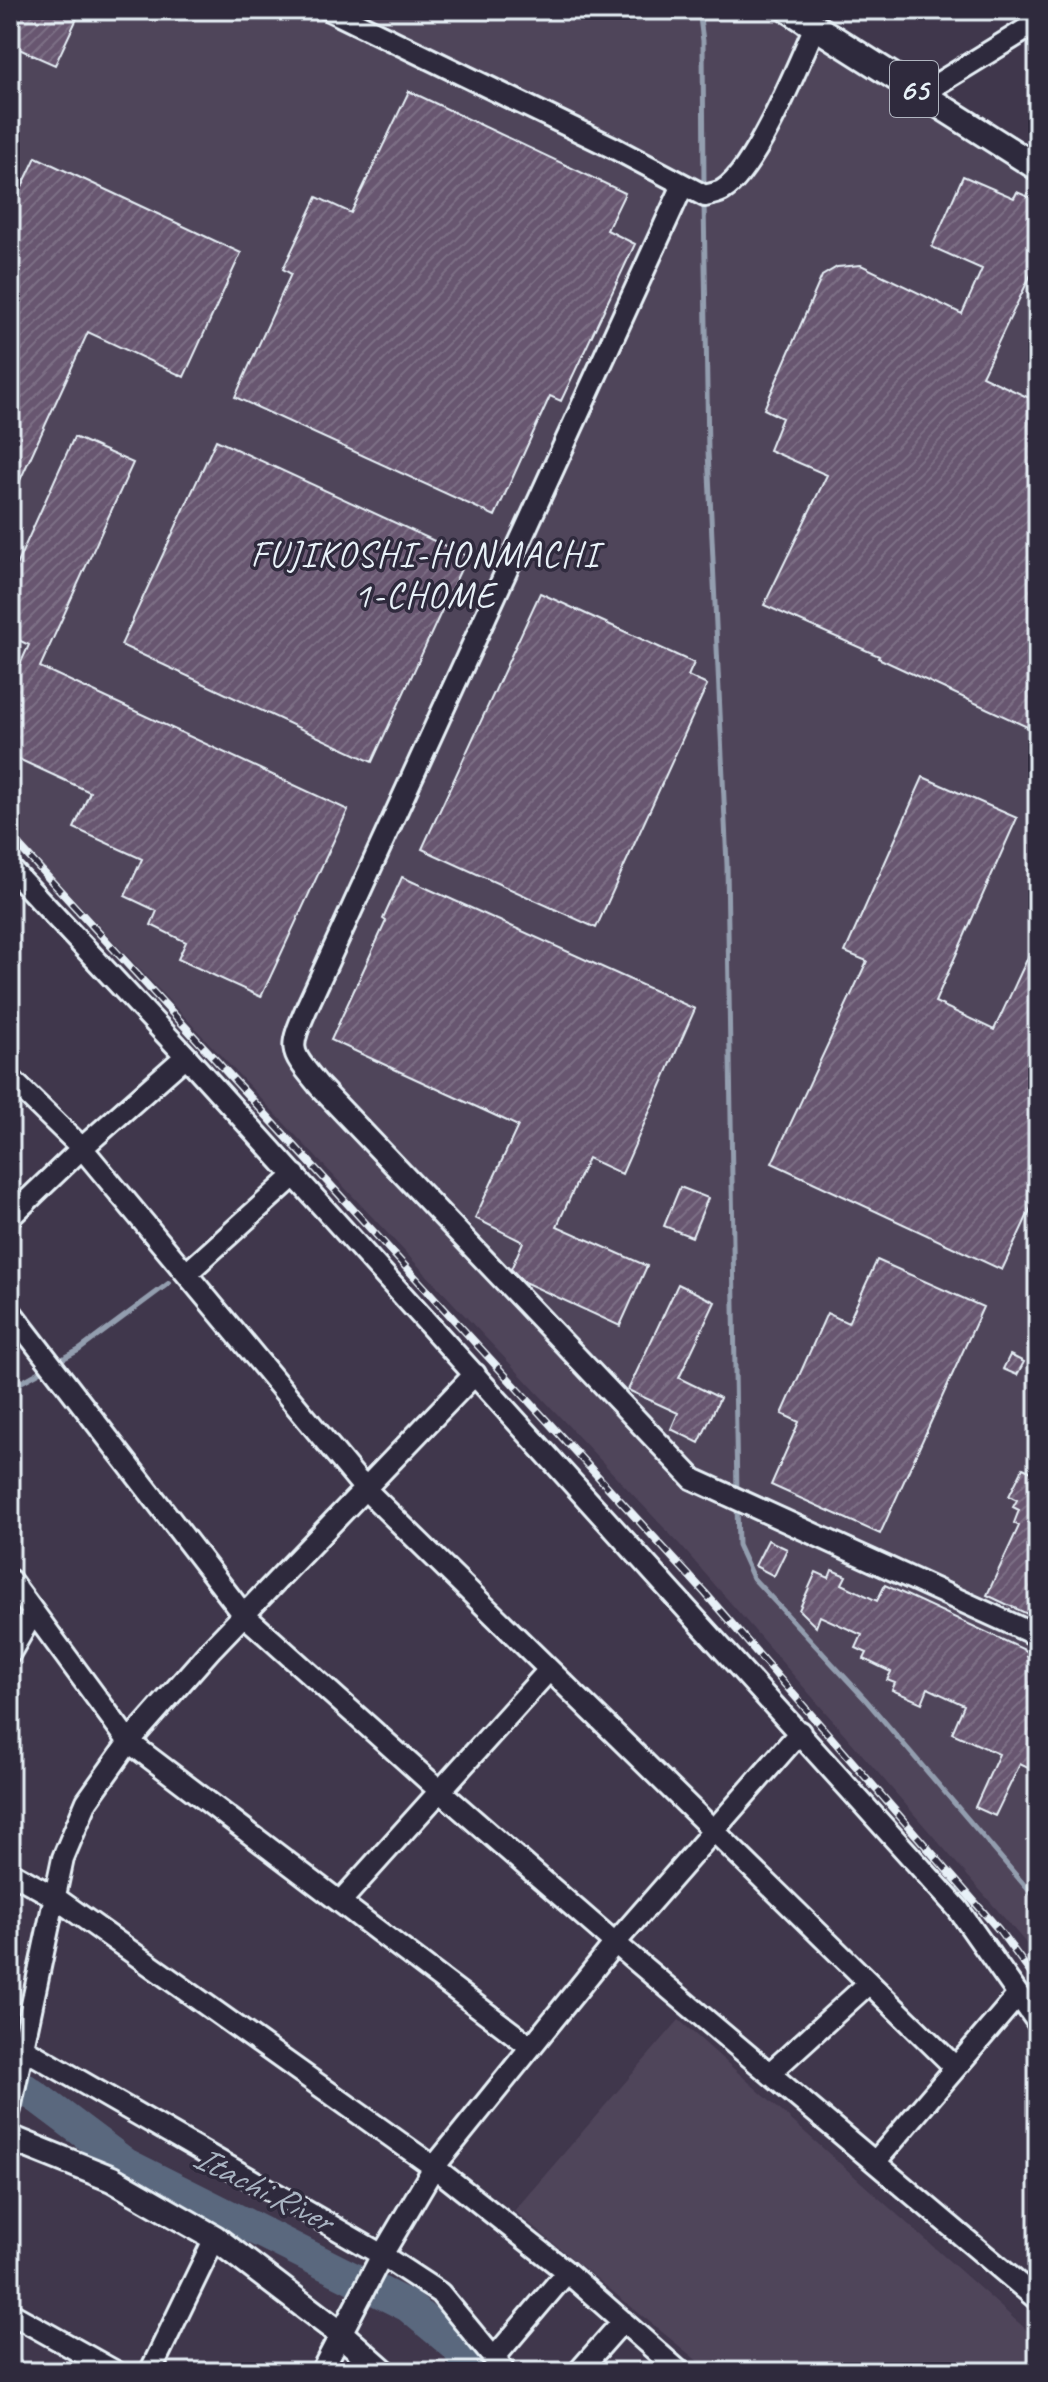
<svg xmlns="http://www.w3.org/2000/svg" width="1048" height="2382" viewBox="0 0 1048 2382" font-family="Caveat,sans-serif">
	<style>
		.built { fill: #4f445a }
		.lines { fill: none; stroke-linecap: round; stroke-linejoin: round }
		.stream { stroke: #939eaf; stroke-width: 5 }
		.river { stroke: #5a677e; stroke-width: 32 }
		.building { fill: url(#building-hatch); stroke: #e8f1f8; stroke-width: 2 }
		.minor-casing { stroke: #e8f1f8; stroke-width: 26 }
		.major-casing { stroke: #e8f1f8; stroke-width: 30 }
		.minor { stroke: #2f2a3d; stroke-width: 20 }
		.major { stroke: #2f2a3d; stroke-width: 24 }
		.rail-casing { stroke: #e8f1f8; stroke-width: 8 }
		.rail { stroke: #2f2a3d; stroke-width: 5; stroke-dasharray: 15; stroke-linecap: butt }
		.labels { text-anchor: middle; dominant-baseline: central; stroke-width: 7; stroke-linejoin: round; paint-order: stroke }
		.shield { fill: #2f2a3d; stroke: #b0b5c0; stroke-width: 2 }
		.shield-label { font-size: 32px; font-weight: bold; fill: #e8f1f8 }
		.neighbourhood-label { font-size: 36px; letter-spacing: 2px; fill: #e8f1f8; stroke: #2f2a3d }
		.water-label { font-size: 36px; font-style: italic; fill: #a8b3c1; stroke: #2f2a3d }
	</style>
	<defs>
		<pattern id="building-hatch" width="6" height="6" patternUnits="userSpaceOnUse" patternTransform="scale(2)"><rect width="6" height="6" fill="#675670"/><path d="M-1 1l2-2M0 6l6-6M5 7l2-2" fill="none" stroke="#7d6f85"/></pattern>
	</defs>
	<rect width="100%" height="100%" fill="#40374c"/>
	<filter id="ink" filterUnits="userSpaceOnUse"><feTurbulence type="fractalNoise" baseFrequency=".0125" numOctaves="2"/><feDisplacementMap in="SourceGraphic" scale="16" xChannelSelector="R" yChannelSelector="G"/><feConvolveMatrix kernelMatrix="1 2 1 2 8 2 1 2 1" color-interpolation-filters="sRGB"/></filter>
	<g filter="url(#ink)">
		<path class="built" d="M 10,10 L 758,10 L 1038,175 L 1038,1957 L 682,1547 L 10,831 Z
			M 679,2020 L 1038,2340 L 1038,2372 L 711,2372 L 514,2211 Z"/>
		<g class="lines">
			<path class="stream" d="M 699,10 L 703,41 L 704,188
				M 704,202 L 708,451 L 727,865 L 737,1495
				M 55,1363 L 79,1350 L 169,1283
				M 10,1392 L 18,1384 L 47,1368
				M 737,1505 L 738,1545 L 753,1578 L 865,1699 L 1038,1901"/>
			<path class="river" d="M 10,2079 L 38,2098 L 126,2164 L 408,2306 L 456,2346 L 473,2372"/>
		</g>
		<path class="building" d="M 10,10 L 81,10 L 55,65 L 10,45 Z
			M 409,91 L 625,193 L 607,230 L 635,244 L 561,401 L 550,396 L 495,516 L 235,397 L 291,274 L 283,269 L 317,197 L 351,213 Z
			M 36,157 L 241,253 L 184,377 L 88,332 L 10,502 L 10,212 Z
			M 963,176 L 1014,198 L 1017,192 L 1038,201 L 1038,260 L 982,376 L 1038,402 L 1038,732 L 878,658 L 879,656 L 764,605 L 827,475 L 769,450 L 782,418 L 764,409 L 822,276 L 837,267 L 861,265 L 962,314 L 982,269 L 932,247 Z
			M 74,437 L 133,463 L 40,667 L 348,810 L 261,997 L 178,959 L 186,942 L 151,925 L 157,911 L 125,896 L 142,859 L 74,828 L 90,792 L 10,755 L 10,686 L 29,645 L 10,636 L 10,579 Z
			M 216,440 L 467,556 L 372,762 L 121,645 Z
			M 540,593 L 694,663 L 688,676 L 707,685 L 596,928 L 422,849 Z
			M 923,777 L 1017,818 L 935,1002 L 994,1030 L 1038,936 L 1038,1193 L 1002,1270 L 772,1163 L 867,961 L 845,952 Z
			M 402,877 L 695,1009 L 622,1174 L 588,1158 L 557,1226 L 647,1266 L 620,1326 L 524,1282 L 511,1269 L 523,1242 L 475,1218 L 518,1126 L 331,1040 L 386,921 L 383,919 Z
			M 680,1187 L 708,1198 L 692,1237 L 664,1226 Z
			M 877,1260 L 983,1307 L 880,1534 L 771,1485 L 799,1422 L 782,1414 L 827,1313 L 848,1323 Z
			M 678,1284 L 715,1302 L 679,1378 L 720,1398 L 699,1443 L 671,1429 L 678,1413 L 628,1390 Z
			M 1010,1355 L 1024,1362 L 1017,1375 L 1003,1369 Z
			M 1023,1468 L 1038,1475 L 1038,1619 L 987,1595 L 1019,1526 L 1014,1523 L 1019,1510 L 1013,1507 L 1017,1500 L 1009,1496 Z
			M 768,1540 L 787,1549 L 774,1576 L 755,1566 Z
			M 832,1570 L 846,1576 L 842,1584 L 877,1601 L 885,1585 L 1029,1652 L 1027,1656 L 1038,1661 L 1038,1751 L 1030,1769 L 1020,1764 L 995,1816 L 975,1807 L 999,1754 L 952,1733 L 964,1705 L 928,1688 L 922,1703 L 892,1690 L 895,1683 L 887,1680 L 891,1672 L 864,1659 L 867,1653 L 856,1648 L 862,1635 L 820,1616 L 816,1627 L 799,1610 L 816,1572 L 829,1578 Z"/>
		<g class="lines">
			<defs>
				<path id="minor" d="M 329,10 L 614,148 L 705,196 C 711,194 719,193 723,190 C 755,171 799,63 815,26
					M 921,94 L 1038,22
					M 683,185 L 307,1007 C 288,1051 289,1049 319,1086 L 693,1479 L 1038,1636
					M 10,868 L 186,1056 L 930,1878 L 958,1909 L 1038,2023
					M 10,1078 L 82,1148 L 365,1489 L 955,2067
					M 10,1217 L 82,1148 L 186,1056
					M 187,1273 L 295,1175
					M 10,1311 L 244,1615 L 439,1790 L 615,1943 L 1038,2300
					M 10,1580 L 129,1742 L 531,2047
					M 10,1653 L 33,1613
					M 10,1872 L 53,1896 L 434,2167 L 567,2272 L 680,2372
					M 340,1902 L 549,1670
					M 14,2043 L 382,2255 L 440,2293 L 505,2372
					M 770,2073 L 869,1983
					M 10,2109 L 63,1858 L 87,1801 L 129,1742 L 212,1648 L 475,1374
					M 875,2162 L 1018,1995
					M 10,2313 L 116,2372
					M 494,2358 L 567,2272
					M 150,2372 L 215,2238
					M 321,2372 L 382,2255 L 434,2167 L 615,1943 L 800,1732
					M 578,2372 L 623,2321"/>
				<path id="major" d="M 789,10 L 1038,168
					M 10,2138 L 112,2179 L 215,2238 L 341,2334 L 384,2372"/>
			</defs>
			<use href="#minor" class="minor-casing"/>
			<use href="#major" class="major-casing"/>
			<use href="#minor" class="minor"/>
			<use href="#major" class="major"/>
			<defs>
				<path id="rail" d="M 10,836 L 705,1593 L 999,1930 L 1038,1983"/>
			</defs>
			<use href="#rail" class="rail-casing"/>
			<use href="#rail" class="rail"/>
		</g>
	</g>
	<g class="labels">
		<rect class="shield" x="890" y="61" width="48" height="56" rx="6"/>
		<g class="shield-label">
			<text x="914" y="89">65</text>
		</g>
		<g class="neighbourhood-label">
			<text x="425" y="554">FUJIKOSHI-HONMACHI<tspan x="425" dy="41">1-CHOME</tspan></text>
		</g>
		<g class="water-label">
			<text transform="translate(263 2188) rotate(27)">Itachi River</text>
		</g>
	</g>
	<rect width="1048" height="2382" fill="none" stroke="#2f2a3d" stroke-width="40"/>
	<rect x="20" y="20" width="1008" height="2342" fill="none" stroke="#e8f1f8" stroke-width="3" filter="url(#ink)"/>
</svg>
